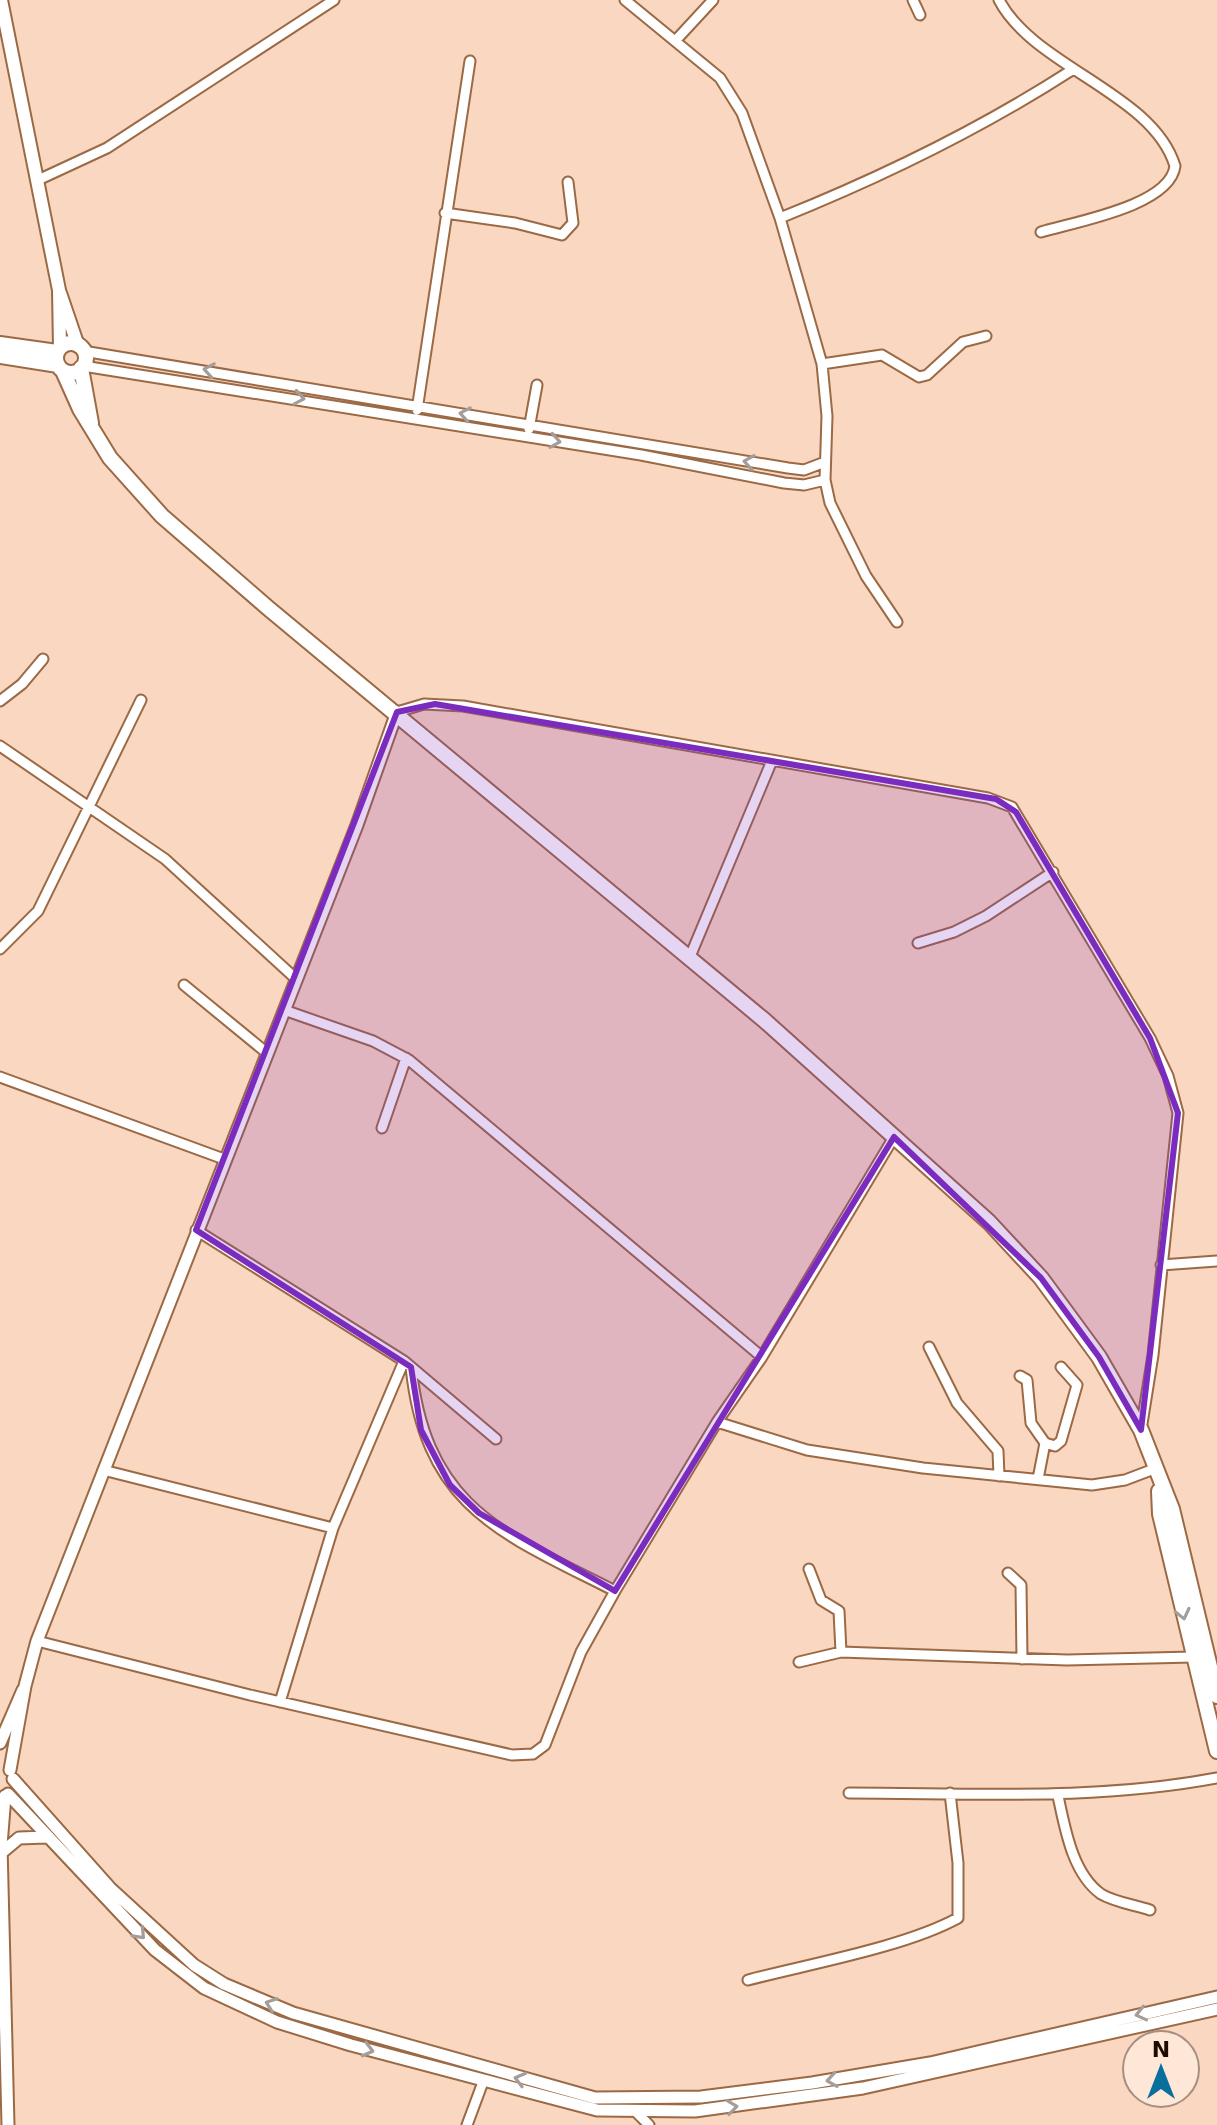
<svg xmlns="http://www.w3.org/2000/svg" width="1217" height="2125" viewBox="0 0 1217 2125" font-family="'DejaVu Sans',sans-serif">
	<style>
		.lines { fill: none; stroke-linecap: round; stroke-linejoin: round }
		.minor-casing { stroke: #9b6944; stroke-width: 13 }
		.tertiary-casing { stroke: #9b6944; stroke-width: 15 }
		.secondary-casing { stroke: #9b6944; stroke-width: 16 }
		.primary-casing { stroke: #9b6944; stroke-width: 18 }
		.minor { stroke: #fff; stroke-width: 9 }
		.tertiary { stroke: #fff; stroke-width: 11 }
		.secondary { stroke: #fff; stroke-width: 12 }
		.primary { stroke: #fff; stroke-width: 14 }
		.oneway { stroke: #a59d99 }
		.marked { fill: #7b2cbf; fill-opacity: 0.2; stroke: #7b2cbf; stroke-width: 6; stroke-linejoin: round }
	</style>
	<rect width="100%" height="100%" fill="#fad7c0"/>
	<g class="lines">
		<defs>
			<path id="minor" d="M 625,0 L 720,78 L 742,113 L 780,218 L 822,364 L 827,416 L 825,480 L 830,503 L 866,576 L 897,622
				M 913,0 L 920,15
				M 999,0 C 1034,67 1153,93 1175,166 C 1170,206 1074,222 1041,232
				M 676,40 L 713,0
				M 38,180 L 107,148 L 334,0
				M 445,213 L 515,223 L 562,235 L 573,223 L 568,182
				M 780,218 C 882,177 979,130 1072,70
				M 83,351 L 788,468 L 804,470 L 825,462
				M 822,364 L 882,355 L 919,377 L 927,375 L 963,342 L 986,336
				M 83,366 L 641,455 L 784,483 L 804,485 L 825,480
				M 417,410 L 470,61
				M 529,429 L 537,385
				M 0,701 L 22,684 L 43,659
				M 397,712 L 424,704 L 463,706 L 988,798 L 1012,807 L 1150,1038 L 1168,1076 L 1178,1113 L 1153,1355 L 1141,1430
				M 0,746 L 165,859 L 295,978
				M 918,943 L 954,932 L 986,916 L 1053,872
				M 0,949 L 38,911 L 141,700
				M 689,959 L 771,763
				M 184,985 L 267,1053
				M 284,1010 L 373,1041 L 409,1060 L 762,1357
				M 0,1077 L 224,1159
				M 382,1128 L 406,1058
				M 196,1230 L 404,1361 L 496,1439
				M 1161,1265 L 1217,1261
				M 929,1347 L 957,1403 L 998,1451 L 999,1476
				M 411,1367 C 426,1508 501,1533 615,1591
				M 1020,1376 L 1027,1380 L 1031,1423 L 1045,1443 L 1055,1446 L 1061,1441 L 1077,1385 L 1061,1367
				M 717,1422 L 807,1450 L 923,1468 L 1092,1485 L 1125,1480 L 1154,1469
				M 103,1470 L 333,1528
				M 1038,1479 L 1045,1443
				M 809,1569 L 821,1600 L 839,1611 L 841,1652
				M 1008,1573 L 1021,1585 L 1022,1659
				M 37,1641 L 250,1695 L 512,1755 L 533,1754 L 545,1745 L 581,1652 L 615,1591 L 717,1422 L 762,1357 L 894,1137
				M 799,1662 L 841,1652 L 1067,1660 L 1193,1657
				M 280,1702 L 333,1528 L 404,1361
				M 849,1793 C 972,1793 1095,1801 1217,1778
				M 1058,1796 C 1065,1828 1072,1873 1101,1894 C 1114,1902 1135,1905 1150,1910
				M 748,1980 C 809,1964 905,1947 958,1918 L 958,1863 L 950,1793
				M 637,2113 L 649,2125
				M 467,2125 L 483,2082"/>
			<path id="tertiary" d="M 0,1743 L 23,1690
				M 10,1770 L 25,1686 L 37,1641 L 357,825 L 397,712
				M 13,1779 L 110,1888 L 194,1965 L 224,1984 L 293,2013 L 595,2098 L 701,2097 L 812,2083 L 930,2063 L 1217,1997
				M 8,1794 L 155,1950 L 204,1988 L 277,2022 L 351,2045 L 597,2110 L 695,2111 L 863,2088 L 1217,2009
				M 5,1796 L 1,1845 L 8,2125
				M 1,1853 L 19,1838 L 46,1837"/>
			<path id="secondary" d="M 1,0 L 59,290 L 60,348
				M 60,293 L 78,346"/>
			<path id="primary" d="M56 358a15 15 0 1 1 30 0a15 15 0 1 1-30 0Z
				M 0,344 L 57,352
				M 0,356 L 58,365
				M 81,368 L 91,423
				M 63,371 L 80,409 L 110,458 L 162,516 L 268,608 L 764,1020 L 989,1222 L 1041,1278 L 1099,1357 L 1141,1430 L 1172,1509 L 1217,1696
				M 1159,1491 L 1160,1514 L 1217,1751"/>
		</defs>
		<use href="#minor" class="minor-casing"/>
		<use href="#tertiary" class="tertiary-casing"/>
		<use href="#secondary" class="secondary-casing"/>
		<use href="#primary" class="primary-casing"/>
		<use href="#minor" class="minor"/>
		<use href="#tertiary" class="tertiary"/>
		<use href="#secondary" class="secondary"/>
		<use href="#primary" class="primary"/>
	</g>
	<defs><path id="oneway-chevron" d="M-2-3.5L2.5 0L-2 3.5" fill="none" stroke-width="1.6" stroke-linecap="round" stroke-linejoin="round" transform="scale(2)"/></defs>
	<g class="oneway">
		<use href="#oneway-chevron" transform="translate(209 370) rotate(-170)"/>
		<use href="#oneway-chevron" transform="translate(299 398) rotate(10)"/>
		<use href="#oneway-chevron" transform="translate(465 414) rotate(-170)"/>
		<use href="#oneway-chevron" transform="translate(555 441) rotate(9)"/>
		<use href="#oneway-chevron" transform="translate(749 462) rotate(-171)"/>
		<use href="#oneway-chevron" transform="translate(1183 1614) rotate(77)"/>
		<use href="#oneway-chevron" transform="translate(140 1934) rotate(47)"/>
		<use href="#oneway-chevron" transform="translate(271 2004) rotate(-160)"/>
		<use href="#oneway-chevron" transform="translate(1141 2014) rotate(167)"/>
		<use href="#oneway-chevron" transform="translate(368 2050) rotate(15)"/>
		<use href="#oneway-chevron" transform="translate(520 2079) rotate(-165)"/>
		<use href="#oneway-chevron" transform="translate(832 2080) rotate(171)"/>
		<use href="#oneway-chevron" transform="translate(732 2107) rotate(-7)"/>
	</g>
	<path class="marked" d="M 435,704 L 996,799 L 1016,812 L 1150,1038 L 1178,1113 L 1141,1430 L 1099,1357 L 1041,1278 L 894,1137 L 615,1591 L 479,1513 L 450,1485 L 421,1430 L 411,1367 L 196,1230 L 397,712 Z"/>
	<g transform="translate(1161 2069)"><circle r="38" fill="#ffe7d8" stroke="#a58f82" stroke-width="2"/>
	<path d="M0-6L14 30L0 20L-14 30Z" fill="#096f9c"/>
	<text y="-12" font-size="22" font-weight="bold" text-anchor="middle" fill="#1e0b00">N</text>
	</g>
</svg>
